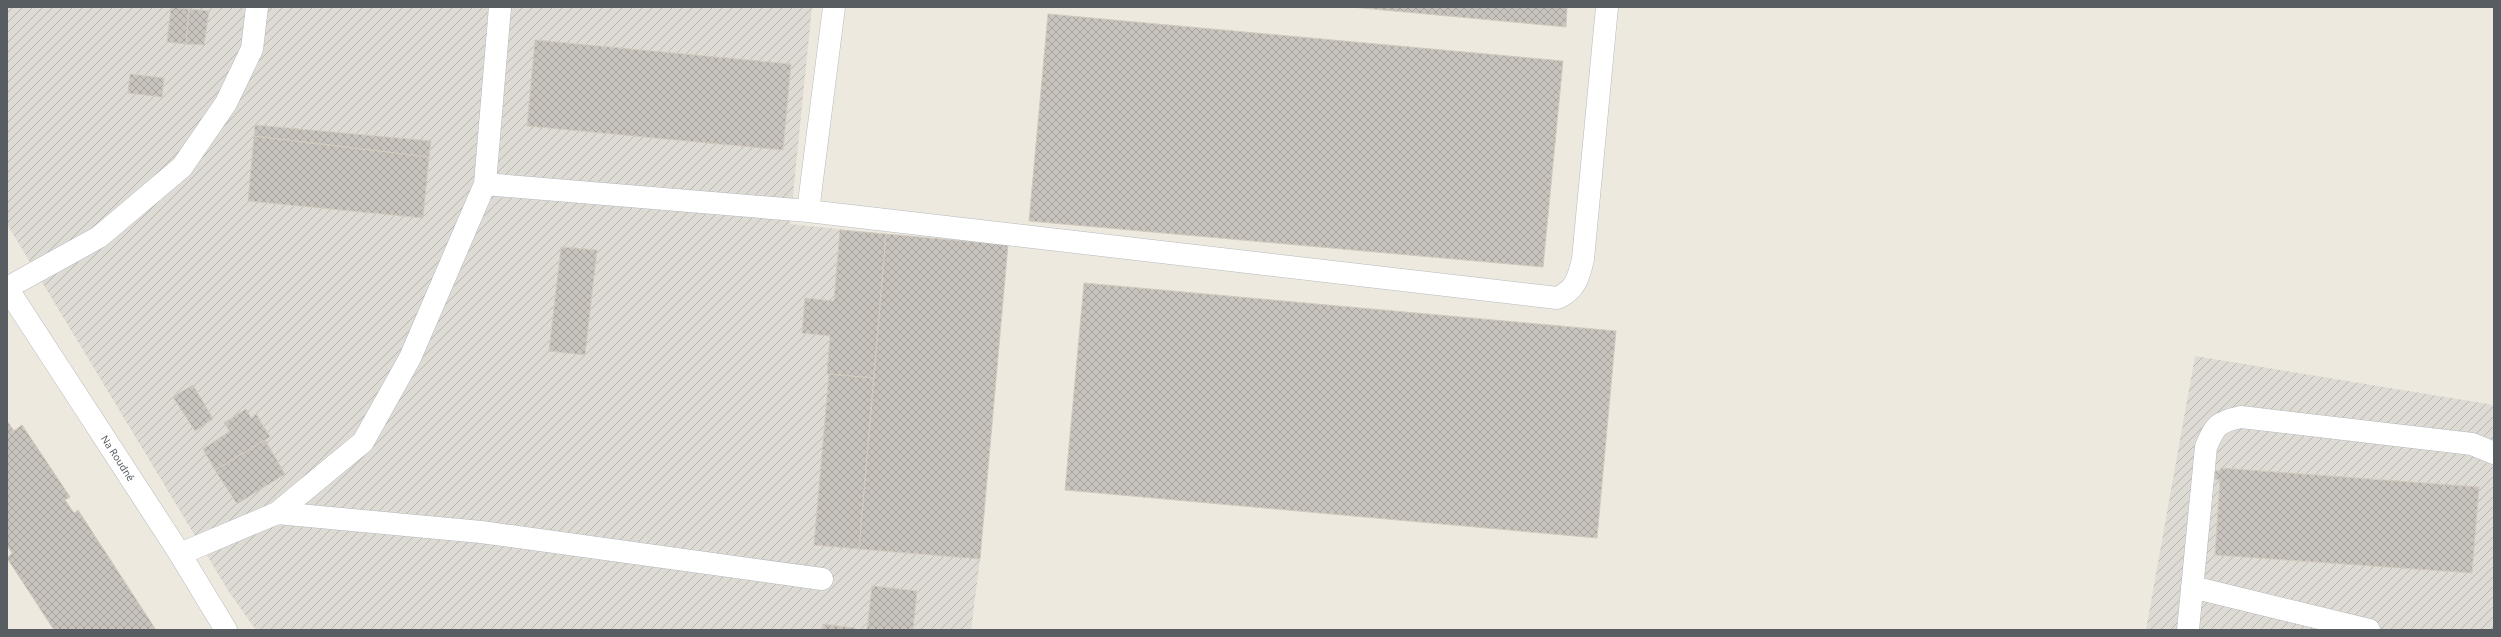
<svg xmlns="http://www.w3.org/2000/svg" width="2501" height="637" viewBox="0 0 2501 637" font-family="'Noto Sans',sans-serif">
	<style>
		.industrial { fill: url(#industrial-furrows) }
		.building { fill: url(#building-cross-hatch); stroke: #d2cabe }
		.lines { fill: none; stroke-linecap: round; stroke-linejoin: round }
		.minor-casing { stroke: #b5b9be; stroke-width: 23 }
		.minor { stroke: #fff; stroke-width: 22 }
		.labels { text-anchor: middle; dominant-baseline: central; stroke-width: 3; stroke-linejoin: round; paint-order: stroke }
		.street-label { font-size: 10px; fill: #585d62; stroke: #fff }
	</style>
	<defs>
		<pattern id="industrial-furrows" width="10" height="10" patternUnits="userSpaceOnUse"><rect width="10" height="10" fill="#dddbd4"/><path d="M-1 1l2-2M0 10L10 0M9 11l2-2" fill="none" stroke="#b6b5af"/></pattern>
		<pattern id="building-cross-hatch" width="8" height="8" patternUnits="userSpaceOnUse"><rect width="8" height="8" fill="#c8c4bd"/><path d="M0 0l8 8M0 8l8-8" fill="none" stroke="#a5a29d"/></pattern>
	</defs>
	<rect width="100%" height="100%" fill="#ede9df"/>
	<path class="industrial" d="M 7,7 L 812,7 L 790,224 L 886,234 L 859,549 L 980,559 L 971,630 L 256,630 L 229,592 L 7,224 Z
		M 2195,356 L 2494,405 L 2494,630 L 2146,630 Z"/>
	<path class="building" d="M 171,7 L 189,9 L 186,44 L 167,42 Z
		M 1351,7 L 1567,7 L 1566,27 Z
		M 189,9 L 209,11 L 204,45 L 186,44 Z
		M 1048,14 L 1563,61 L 1543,267 L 1029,221 Z
		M 535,40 L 791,64 L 783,150 L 527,126 Z
		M 130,74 L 164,78 L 162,97 L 128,93 Z
		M 255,125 L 431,141 L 429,157 L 254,136 Z
		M 254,136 L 429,157 L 423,218 L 248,201 Z
		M 840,230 L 886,234 L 874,378 L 827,374 L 830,336 L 802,333 L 805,298 L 834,301 Z
		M 886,234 L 1008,245 L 980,559 L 859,549 Z
		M 561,247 L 597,250 L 585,355 L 549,351 Z
		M 1084,283 L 1616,331 L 1597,538 L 1065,490 Z
		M 829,374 L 874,378 L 859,549 L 814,545 Z
		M 193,385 L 213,419 L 195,431 L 173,397 Z
		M 246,409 L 251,418 L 256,414 L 270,437 L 215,470 L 203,449 L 230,431 L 224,423 Z
		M 7,421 L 14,431 L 7,436 Z
		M 22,425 L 70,497 L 65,500 L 74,513 L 78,510 L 156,630 L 54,630 L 7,558 L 12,553 L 7,545 L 7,436 Z
		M 265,440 L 285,474 L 237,504 L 215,470 Z
		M 2221,468 L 2479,487 L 2472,573 L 2215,555 L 2220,480 L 2215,479 L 2215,471 L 2220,471 Z
		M 872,586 L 917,591 L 913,630 L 867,630 Z
		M 823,624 L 855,628 L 854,630 L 823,630 Z"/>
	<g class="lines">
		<defs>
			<path id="minor" d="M 485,184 L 500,7
				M 808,211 L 834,7
				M 7,288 L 180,554 L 226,630
				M 7,288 L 99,237 L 182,167 L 226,103 L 252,49 L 257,7
				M 277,513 L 481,532 L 822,579
				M 180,554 L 277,513 L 363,442 L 410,358 L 485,184 L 808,211 L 1557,298 C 1575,291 1579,277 1583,259 L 1607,7
				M 2192,587 L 2369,630
				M 2188,630 L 2206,447 C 2215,425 2218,422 2241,417 L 2472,444 L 2494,453"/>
		</defs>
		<use href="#minor" class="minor-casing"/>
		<use href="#minor" class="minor"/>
	</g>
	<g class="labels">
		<g class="street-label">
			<text transform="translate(118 458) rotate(57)">Na Roudné</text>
		</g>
	</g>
	<rect width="2501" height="637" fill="none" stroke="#585d62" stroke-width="16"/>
</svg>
